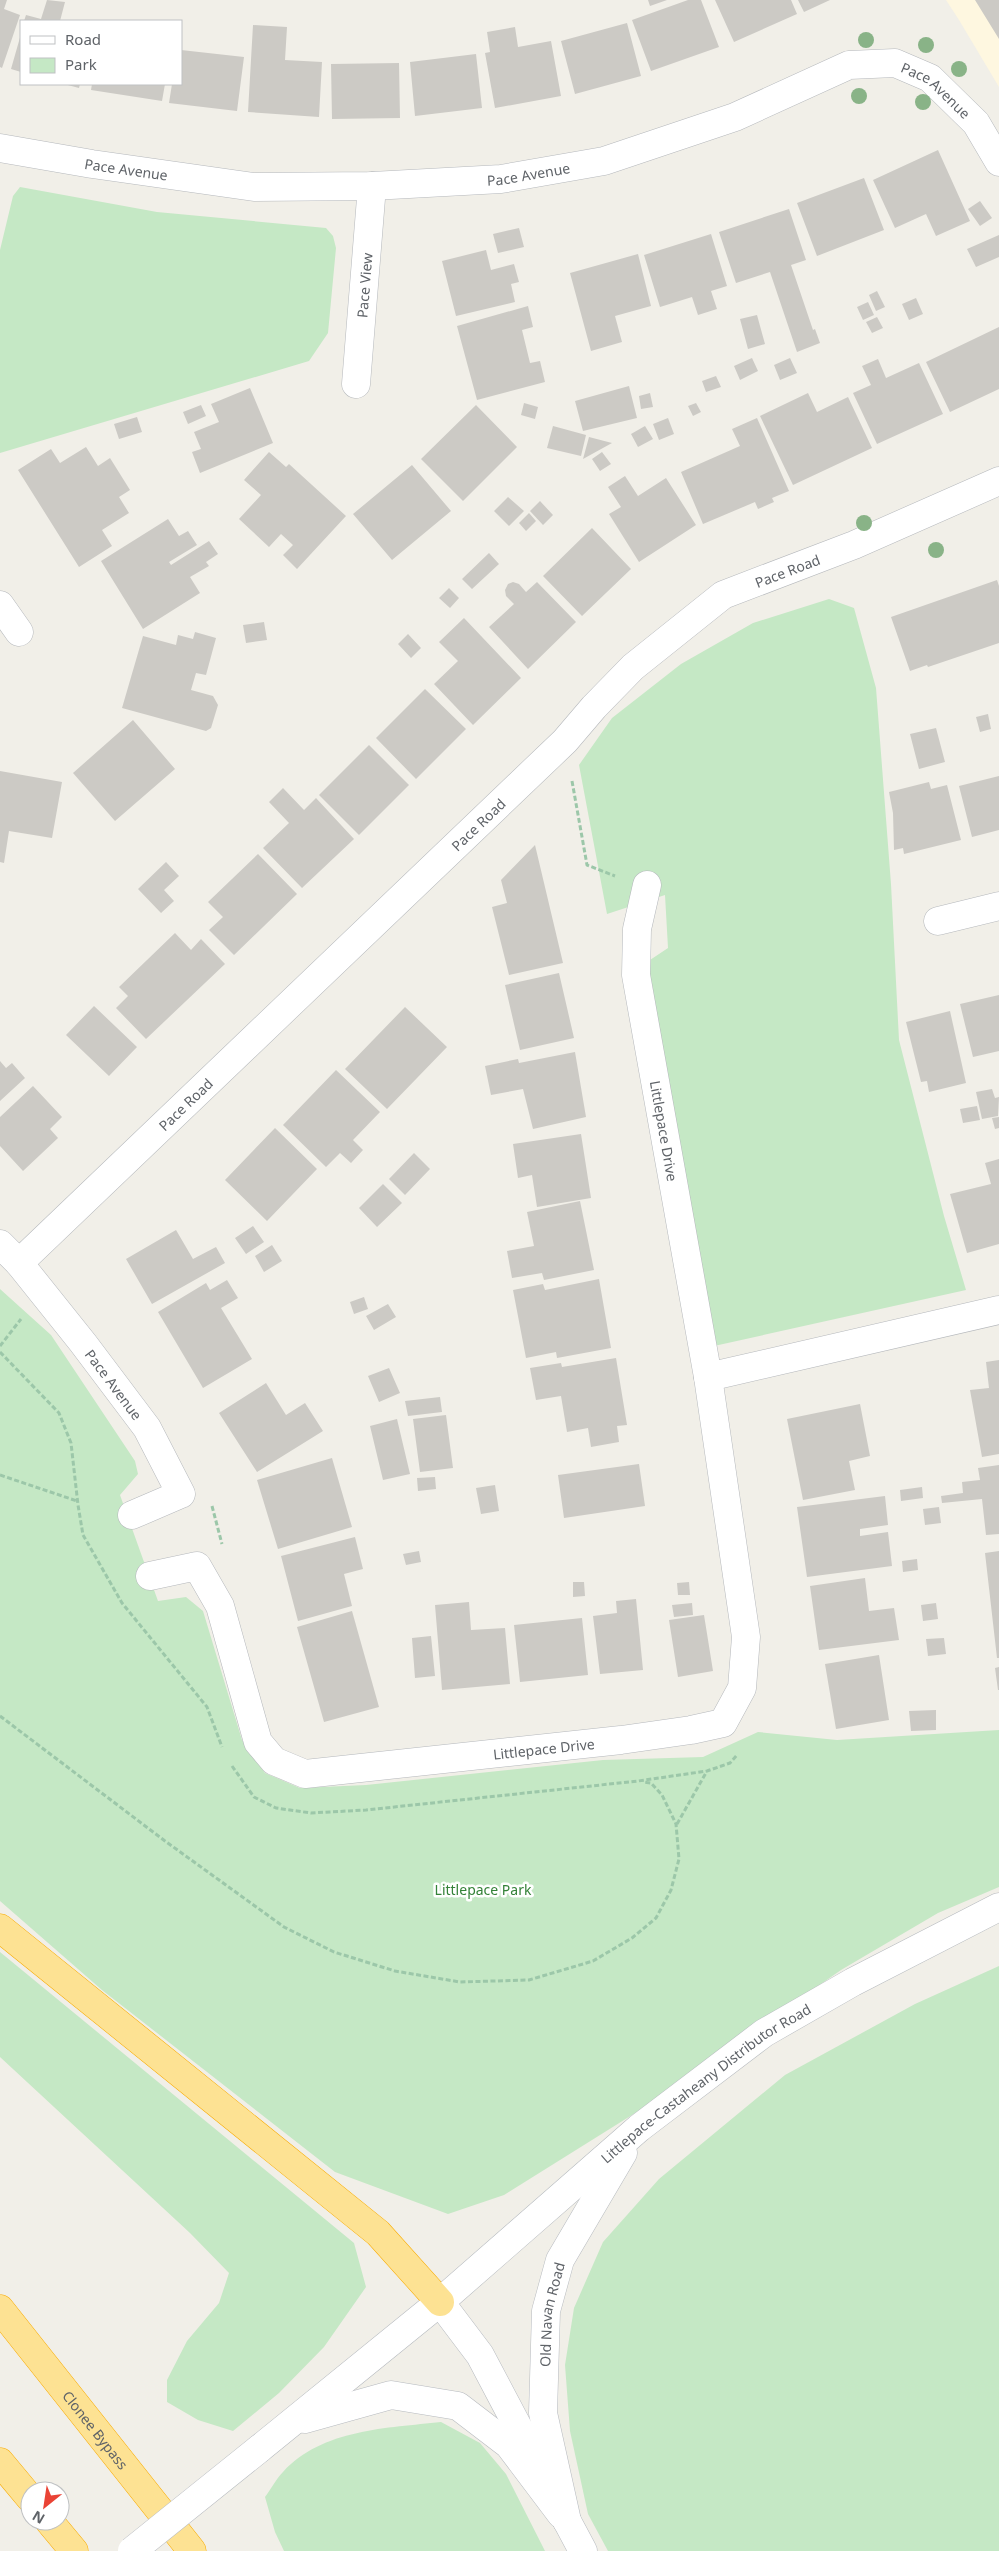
<svg xmlns="http://www.w3.org/2000/svg" width="999" height="2551" viewBox="0 0 999 2551" font-family="'Noto Sans',sans-serif">
	<style>
		.commercial { fill: #fef7e0 }
		.green { fill: #c5e8c5 }
		.building { fill: #cccac5 }
		.lines { fill: none; stroke-linecap: round; stroke-linejoin: round }
		.street-casing { stroke: #b5b8bc; stroke-width: 29 }
		.secondary-casing { stroke: #b6babf; stroke-width: 29 }
		.highway-casing { stroke: #f9ab00; stroke-width: 29 }
		.path { stroke: #9cc7a9; stroke-width: 3; stroke-dasharray: 5 2.5; stroke-linecap: butt }
		.street { stroke: #fff; stroke-width: 28 }
		.secondary { stroke: #fff; stroke-width: 28 }
		.highway { stroke: #fde293; stroke-width: 28 }
		.secondary-bridge-casing { stroke: #b6babf; stroke-width: 29; stroke-linecap: butt }
		.secondary-bridge { stroke: #fff; stroke-width: 28 }
		.tree { fill: #89b387 }
		.labels { text-anchor: middle; dominant-baseline: central; stroke-width: 5; stroke-linejoin: round; paint-order: stroke }
		.street-label { font-size: 14px; fill: #5f6368; stroke: #fff }
		.park-label { font-size: 14px; fill: #348238; stroke: #fff }
	</style>
	<rect width="100%" height="100%" fill="#f1efe8"/>
	<path class="commercial" d="M 946,0 L 999,0 L 999,87 L 959,20 Z"/>
	<path class="green" d="M 20,187 L 157,212 L 326,228 L 333,236 L 336,248 L 328,333 L 309,361 L 0,453 L 0,250 L 13,196 Z
		M 829,599 L 854,608 L 876,688 L 891,884 L 899,1040 L 944,1216 L 966,1290 L 705,1348 L 647,962 L 668,948 L 665,895 L 607,914 L 579,765 L 612,718 L 681,664 L 753,623 Z
		M 0,1289 L 51,1335 L 135,1461 L 138,1474 L 120,1495 L 158,1601 L 186,1597 L 203,1611 L 242,1740 L 265,1773 L 300,1788 L 366,1785 L 603,1760 L 703,1757 L 758,1732 L 837,1740 L 999,1730 L 999,1887 L 938,1913 L 841,1970 L 648,2105 L 504,2195 L 448,2214 L 335,2172 L 102,1990 L 0,1901 Z
		M 0,1952 L 354,2243 L 366,2287 L 324,2347 L 279,2393 L 233,2431 L 198,2420 L 167,2402 L 167,2380 L 187,2341 L 219,2303 L 229,2273 L 190,2233 L 0,2057 Z
		M 999,1966 L 999,2551 L 608,2551 L 588,2514 L 570,2431 L 565,2365 L 574,2308 L 603,2242 L 659,2179 L 785,2075 L 915,2004 Z
		M 441,2422 L 480,2443 L 506,2474 L 545,2551 L 284,2551 L 275,2532 L 265,2497 C 271,2489 276,2479 283,2472 C 322,2429 388,2428 441,2422 Z"/>
	<path class="building" d="M 0,0 L 7,0 L 4,9 L 20,15 L 2,68 L 0,67 Z
		M 47,0 L 65,2 L 60,21 L 24,21 L 26,15 L 41,19 Z
		M 648,0 L 667,0 L 650,6 Z
		M 688,0 L 701,0 L 719,47 L 651,71 L 632,20 Z
		M 715,0 L 791,0 L 797,14 L 734,42 Z
		M 798,0 L 830,0 L 804,12 Z
		M 975,0 L 999,0 L 999,39 Z
		M 627,23 L 641,76 L 575,94 L 561,41 Z
		M 253,25 L 287,27 L 285,60 L 322,62 L 319,117 L 248,112 Z
		M 515,27 L 518,47 L 551,41 L 561,96 L 495,108 L 485,53 L 490,52 L 487,32 Z
		M 21,34 L 21,72 L 11,69 Z
		M 181,50 L 244,57 L 237,111 L 169,103 L 172,84 L 181,84 Z
		M 476,54 L 482,108 L 415,116 L 410,62 Z
		M 399,63 L 400,118 L 332,119 L 331,64 Z
		M 64,84 L 80,84 L 79,88 Z
		M 92,84 L 165,84 L 162,101 L 91,90 Z
		M 938,150 L 970,221 L 936,236 L 926,214 L 895,228 L 873,180 Z
		M 864,178 L 884,230 L 817,256 L 797,203 Z
		M 980,201 L 992,218 L 980,226 L 968,209 Z
		M 789,209 L 806,260 L 791,265 L 813,330 L 815,329 L 820,343 L 797,352 L 770,272 L 736,283 L 719,232 Z
		M 519,228 L 524,247 L 498,253 L 493,234 Z
		M 711,234 L 727,286 L 711,291 L 717,309 L 698,315 L 692,297 L 660,307 L 644,255 Z
		M 999,235 L 999,257 L 976,267 L 967,249 Z
		M 486,250 L 491,270 L 514,264 L 519,282 L 511,284 L 515,302 L 456,316 L 442,261 Z
		M 638,254 L 651,306 L 615,316 L 622,342 L 591,351 L 570,273 Z
		M 877,291 L 885,307 L 876,311 L 869,295 Z
		M 916,298 L 923,314 L 909,320 L 902,304 Z
		M 868,302 L 874,315 L 863,320 L 857,307 Z
		M 528,306 L 533,327 L 522,330 L 530,363 L 540,361 L 545,382 L 477,400 L 457,326 Z
		M 757,315 L 765,344 L 748,349 L 740,319 Z
		M 877,317 L 883,328 L 872,333 L 866,322 Z
		M 999,327 L 999,389 L 950,412 L 926,362 Z
		M 752,358 L 758,371 L 740,380 L 734,366 Z
		M 790,358 L 797,373 L 780,380 L 774,365 Z
		M 878,359 L 886,378 L 919,363 L 943,414 L 877,444 L 853,393 L 871,385 L 862,366 Z
		M 716,376 L 721,387 L 706,392 L 702,381 Z
		M 629,386 L 637,418 L 583,431 L 575,401 Z
		M 250,388 L 273,443 L 200,473 L 192,452 L 201,449 L 194,432 L 219,422 L 211,404 Z
		M 650,393 L 653,407 L 641,409 L 639,396 Z
		M 808,393 L 817,412 L 848,397 L 872,448 L 793,485 L 760,416 Z
		M 524,403 L 538,407 L 535,419 L 521,415 Z
		M 696,403 L 701,412 L 693,416 L 688,406 Z
		M 201,405 L 206,416 L 188,424 L 183,412 Z
		M 476,405 L 517,447 L 463,501 L 421,459 Z
		M 137,417 L 142,432 L 119,439 L 114,424 Z
		M 668,418 L 674,434 L 659,440 L 653,424 Z
		M 757,418 L 789,491 L 772,498 L 774,502 L 758,509 L 755,502 L 703,524 L 681,472 L 740,446 L 732,429 Z
		M 553,426 L 586,435 L 581,456 L 547,448 Z
		M 645,426 L 653,439 L 638,447 L 631,434 Z
		M 589,437 L 612,443 L 583,459 Z
		M 86,447 L 98,466 L 110,458 L 130,490 L 119,497 L 129,513 L 102,530 L 112,546 L 79,567 L 18,470 L 51,449 L 60,463 Z
		M 269,452 L 286,467 L 289,464 L 346,516 L 297,569 L 283,555 L 293,545 L 281,534 L 269,547 L 239,519 L 261,495 L 244,480 Z
		M 602,452 L 611,464 L 600,471 L 592,459 Z
		M 412,465 L 451,511 L 392,560 L 353,514 Z
		M 625,476 L 638,496 L 666,478 L 696,525 L 639,562 L 609,514 L 621,507 L 608,487 Z
		M 508,497 L 524,511 L 509,526 L 494,511 Z
		M 540,501 L 553,515 L 543,525 L 530,511 Z
		M 529,513 L 536,521 L 526,531 L 519,523 Z
		M 168,519 L 179,536 L 188,531 L 197,545 L 169,562 L 171,565 L 209,541 L 218,554 L 206,562 L 209,566 L 190,577 L 200,593 L 143,629 L 101,561 Z
		M 592,528 L 631,569 L 582,616 L 543,576 Z
		M 489,553 L 499,564 L 472,589 L 462,579 Z
		M 997,580 L 999,586 L 999,643 L 928,667 L 927,665 L 910,671 L 891,617 Z
		M 513,582 L 519,584 L 526,592 L 537,582 L 576,622 L 528,669 L 489,627 L 514,604 L 506,596 L 505,590 L 508,584 Z
		M 449,588 L 459,598 L 450,608 L 439,598 Z
		M 464,618 L 521,678 L 473,725 L 434,684 L 458,661 L 439,642 Z
		M 264,622 L 267,640 L 246,643 L 243,625 Z
		M 195,632 L 216,638 L 206,675 L 196,673 L 191,690 L 213,696 L 218,705 L 211,728 L 206,731 L 122,708 L 143,636 L 176,645 L 178,635 L 193,639 Z
		M 408,634 L 421,648 L 411,658 L 398,644 Z
		M 425,689 L 466,729 L 416,779 L 376,738 Z
		M 988,714 L 991,729 L 980,732 L 976,717 Z
		M 133,720 L 175,769 L 115,821 L 73,773 Z
		M 936,728 L 945,762 L 919,769 L 910,734 Z
		M 369,745 L 409,785 L 359,835 L 319,795 Z
		M 0,771 L 62,782 L 52,838 L 9,831 L 4,863 L 0,862 Z
		M 999,776 L 999,830 L 972,837 L 959,786 Z
		M 929,782 L 931,789 L 947,785 L 961,840 L 904,854 L 903,848 L 894,850 L 893,813 L 889,792 Z
		M 283,788 L 304,810 L 316,798 L 354,839 L 302,888 L 263,848 L 289,823 L 269,802 Z
		M 535,845 L 563,963 L 509,975 L 492,907 L 507,903 L 501,880 Z
		M 258,854 L 297,894 L 234,955 L 209,930 L 223,917 L 208,902 Z
		M 166,862 L 179,876 L 164,890 L 174,901 L 161,913 L 138,889 Z
		M 175,933 L 191,950 L 201,939 L 225,964 L 146,1039 L 116,1008 L 128,996 L 119,987 Z
		M 559,973 L 574,1038 L 520,1050 L 505,985 Z
		M 999,995 L 999,1051 L 973,1057 L 960,1004 Z
		M 94,1006 L 137,1047 L 109,1076 L 66,1035 Z
		M 405,1007 L 447,1047 L 387,1109 L 345,1069 Z
		M 950,1011 L 966,1083 L 929,1092 L 927,1081 L 921,1082 L 906,1022 Z
		M 575,1052 L 586,1117 L 533,1129 L 523,1089 L 491,1095 L 485,1066 L 518,1059 L 519,1063 Z
		M 0,1061 L 6,1068 L 12,1063 L 25,1078 L 0,1101 Z
		M 336,1070 L 380,1112 L 353,1140 L 363,1150 L 351,1163 L 340,1153 L 326,1167 L 283,1125 Z
		M 33,1086 L 62,1117 L 50,1129 L 58,1138 L 23,1171 L 0,1146 L 0,1117 Z
		M 992,1089 L 995,1098 L 999,1097 L 998,1116 L 982,1119 L 976,1092 Z
		M 977,1106 L 980,1120 L 963,1123 L 960,1109 Z
		M 999,1117 L 999,1128 L 995,1129 L 992,1118 Z
		M 275,1128 L 317,1169 L 267,1221 L 225,1180 Z
		M 581,1134 L 591,1198 L 537,1207 L 532,1175 L 518,1178 L 513,1144 Z
		M 414,1153 L 430,1169 L 405,1195 L 389,1179 Z
		M 999,1159 L 999,1244 L 967,1253 L 950,1194 L 991,1184 L 985,1163 Z
		M 383,1184 L 402,1203 L 377,1227 L 359,1208 Z
		M 580,1201 L 594,1270 L 544,1280 L 542,1273 L 512,1278 L 507,1251 L 534,1246 L 527,1212 Z
		M 253,1226 L 264,1242 L 246,1254 L 235,1238 Z
		M 176,1230 L 193,1259 L 216,1247 L 225,1263 L 152,1304 L 126,1259 Z
		M 272,1245 L 282,1261 L 264,1272 L 255,1256 Z
		M 599,1279 L 611,1348 L 557,1358 L 556,1352 L 526,1358 L 513,1290 L 543,1284 L 545,1290 Z
		M 227,1280 L 238,1298 L 221,1308 L 252,1359 L 203,1388 L 158,1312 L 206,1283 L 210,1290 Z
		M 364,1297 L 368,1309 L 354,1314 L 350,1302 Z
		M 388,1304 L 396,1317 L 374,1330 L 366,1316 Z
		M 616,1358 L 627,1425 L 617,1426 L 619,1442 L 591,1447 L 588,1428 L 567,1432 L 561,1396 L 536,1400 L 530,1368 L 561,1363 L 562,1367 Z
		M 999,1360 L 999,1454 L 982,1457 L 970,1390 L 989,1388 L 986,1362 Z
		M 389,1368 L 400,1393 L 379,1402 L 368,1376 Z
		M 266,1383 L 286,1415 L 305,1403 L 323,1431 L 257,1472 L 219,1413 Z
		M 440,1397 L 442,1412 L 408,1416 L 405,1401 Z
		M 860,1404 L 870,1456 L 849,1461 L 855,1490 L 803,1500 L 787,1419 Z
		M 446,1415 L 453,1468 L 420,1472 L 413,1419 Z
		M 397,1419 L 410,1474 L 383,1480 L 370,1426 Z
		M 332,1458 L 352,1527 L 278,1549 L 257,1480 Z
		M 639,1464 L 645,1506 L 564,1518 L 558,1475 Z
		M 999,1465 L 999,1534 L 986,1535 L 982,1499 L 942,1503 L 941,1496 L 963,1493 L 962,1482 L 980,1480 L 978,1468 Z
		M 435,1477 L 436,1489 L 418,1491 L 417,1478 Z
		M 495,1485 L 499,1511 L 481,1514 L 476,1488 Z
		M 922,1487 L 923,1498 L 901,1501 L 900,1490 Z
		M 885,1496 L 888,1525 L 860,1529 L 860,1536 L 888,1532 L 892,1566 L 807,1577 L 797,1507 Z
		M 939,1507 L 941,1523 L 925,1525 L 923,1509 Z
		M 355,1537 L 363,1569 L 344,1574 L 352,1606 L 298,1621 L 281,1556 Z
		M 419,1551 L 421,1562 L 406,1565 L 403,1554 Z
		M 999,1551 L 999,1658 L 997,1658 L 985,1553 Z
		M 917,1559 L 918,1570 L 903,1572 L 902,1561 Z
		M 865,1578 L 869,1611 L 894,1608 L 899,1640 L 819,1650 L 810,1586 Z
		M 573,1582 L 584,1582 L 585,1596 L 573,1597 Z
		M 689,1582 L 690,1595 L 678,1595 L 677,1583 Z
		M 636,1599 L 643,1670 L 600,1674 L 593,1616 L 617,1613 L 616,1601 Z
		M 469,1602 L 471,1630 L 505,1628 L 510,1684 L 442,1690 L 435,1605 Z
		M 692,1603 L 693,1615 L 674,1617 L 672,1605 Z
		M 936,1603 L 938,1619 L 923,1621 L 921,1605 Z
		M 352,1611 L 379,1707 L 324,1722 L 297,1627 Z
		M 704,1615 L 713,1671 L 678,1677 L 669,1620 Z
		M 582,1618 L 588,1675 L 520,1682 L 514,1625 Z
		M 431,1636 L 435,1676 L 415,1678 L 412,1638 Z
		M 944,1638 L 946,1654 L 928,1656 L 926,1639 Z
		M 879,1655 L 889,1720 L 836,1729 L 825,1664 Z
		M 999,1667 L 999,1690 L 998,1690 L 995,1668 Z
		M 936,1710 L 936,1730 L 911,1731 L 909,1711 Z"/>
	<g class="lines">
		<defs>
			<g id="street">
				<path id="s1" d="M 0,148 L 92,164 L 254,187 L 372,186 L 501,179 L 604,161 L 735,117 L 849,65 L 895,63 L 930,78 L 976,123 L 999,162"/>
				<path id="s2" d="M 356,384 L 372,186"/>
				<path d="M 0,605 L 19,632"/>
				<path d="M 938,921 L 999,906"/>
				<path id="s3" d="M 0,1244 L 19,1263 L 83,1343 L 147,1428 L 181,1494 L 132,1515"/>
				<path id="s4" d="M 19,1263 L 565,741 L 594,707 L 633,667 L 723,595 L 854,545 L 999,481"/>
				<path d="M 708,1377 L 999,1310"/>
				<path id="s5" d="M 150,1576 L 197,1566 L 220,1606 L 258,1742 L 274,1761 L 305,1774 L 621,1740 L 691,1730 L 723,1723 L 742,1688 L 746,1637 L 708,1377 L 636,975 L 637,929 L 647,885"/>
			</g>
			<g id="secondary">
				<path d="M 440,2302 L 480,2355 L 537,2463"/>
				<path d="M 305,2419 L 391,2395 L 458,2406 L 509,2445 L 561,2514"/>
				<path id="s6" d="M 259,2449 L 440,2302 L 639,2128 L 764,2033 L 853,1982 L 999,1907"/>
				<path d="M 559,2506 L 583,2551"/>
				<path id="s7" d="M 567,2521 L 543,2413 L 546,2311 L 560,2260 L 623,2153"/>
			</g>
			<g id="highway">
				<path d="M 0,1928 L 378,2233 L 440,2302"/>
				<path id="s8" d="M 0,2309 L 192,2551"/>
				<path d="M 0,2462 L 30,2498"/>
				<path d="M 49,2521 L 74,2551"/>
			</g>
		</defs>
		<use href="#street" class="street-casing"/>
		<use href="#secondary" class="secondary-casing"/>
		<use href="#highway" class="highway-casing"/>
		<path class="path" d="M 572,781 L 587,865 L 615,876
			M 0,1346 L 21,1319
			M 0,1352 L 59,1413 L 71,1443 L 78,1505 L 83,1535 L 122,1603 L 207,1707 L 222,1747
			M 0,1475 L 77,1501
			M 212,1506 L 222,1544
			M 0,1716 L 165,1841 L 284,1927 L 334,1952 L 395,1971 L 460,1982 L 529,1980 L 593,1961 L 632,1938 L 656,1918 L 671,1890 L 679,1859 L 676,1824 L 662,1795 L 651,1783 L 643,1782
			M 232,1766 L 254,1797 L 276,1808 L 311,1813 L 366,1810 L 638,1781 L 707,1771 L 730,1763 L 737,1755
			M 677,1824 L 707,1771"/>
		<use href="#street" class="street"/>
		<use href="#secondary" class="secondary"/>
		<use href="#highway" class="highway"/>
		<defs>
			<path id="secondary-bridge" d="M 132,2551 L 259,2449"/>
		</defs>
		<use href="#secondary-bridge" class="secondary-bridge-casing"/>
		<use href="#secondary-bridge" class="secondary-bridge"/>
	</g>
	<g class="tree">
		<circle cx="866" cy="40" r="8"/>
		<circle cx="926" cy="45" r="8"/>
		<circle cx="959" cy="69" r="8"/>
		<circle cx="859" cy="96" r="8"/>
		<circle cx="923" cy="102" r="8"/>
		<circle cx="864" cy="523" r="8"/>
		<circle cx="936" cy="550" r="8"/>
	</g>
	<g class="labels">
		<g class="street-label">
			<text stroke="none"><textPath href="#s1" startOffset="968">Pace Avenue</textPath></text>
			<text stroke="none"><textPath href="#s1" startOffset="128">Pace Avenue</textPath></text>
			<text stroke="none"><textPath href="#s1" startOffset="532">Pace Avenue</textPath></text>
			<text stroke="none"><textPath href="#s2" startOffset="99">Pace View</textPath></text>
			<text stroke="none"><textPath href="#s4" startOffset="1040">Pace Road</textPath></text>
			<text stroke="none"><textPath href="#s4" startOffset="635">Pace Road</textPath></text>
			<text stroke="none"><textPath href="#s4" startOffset="230">Pace Road</textPath></text>
			<text transform="translate(664 1131) rotate(80)">Littlepace Drive</text>
			<text stroke="none"><textPath href="#s3" startOffset="181">Pace Avenue</textPath></text>
			<text stroke="none"><textPath href="#s5" startOffset="534">Littlepace Drive</textPath></text>
			<text stroke="none"><textPath href="#s6" startOffset="578">Littlepace-Castaheany Distributor Road</textPath></text>
			<text stroke="none"><textPath href="#s7" startOffset="210">Old Navan Road</textPath></text>
			<text stroke="none"><textPath href="#s8" startOffset="154">Clonee Bypass</textPath></text>
		</g>
		<g class="park-label">
			<text x="483" y="1889">Littlepace Park</text>
		</g>
	</g>
	<rect x="20" y="20" width="162" height="65" fill="#ffffff" stroke="#bfc1c3"/>
	<rect x="30" y="36" width="25" height="8" fill="#ffffff" stroke="#bfc1c3"/>
	<text x="65" y="45" font-size="15" fill="#5f6368">Road</text>
	<rect x="30" y="58" width="25" height="15" fill="#c5e8c5" stroke="#bfc1c3"/>
	<text x="65" y="70" font-size="15" fill="#5f6368">Park</text>
	<g transform="translate(45 2506) rotate(210)"><circle r="24" fill="#ffffff" stroke="#bfc1c3"/>
	<path d="M0-4L9 19L0 12L-9 19Z" fill="#ea4335"/>
	<text y="-8" font-size="14" font-weight="bold" text-anchor="middle" fill="#5f6368">N</text>
	</g>
</svg>
